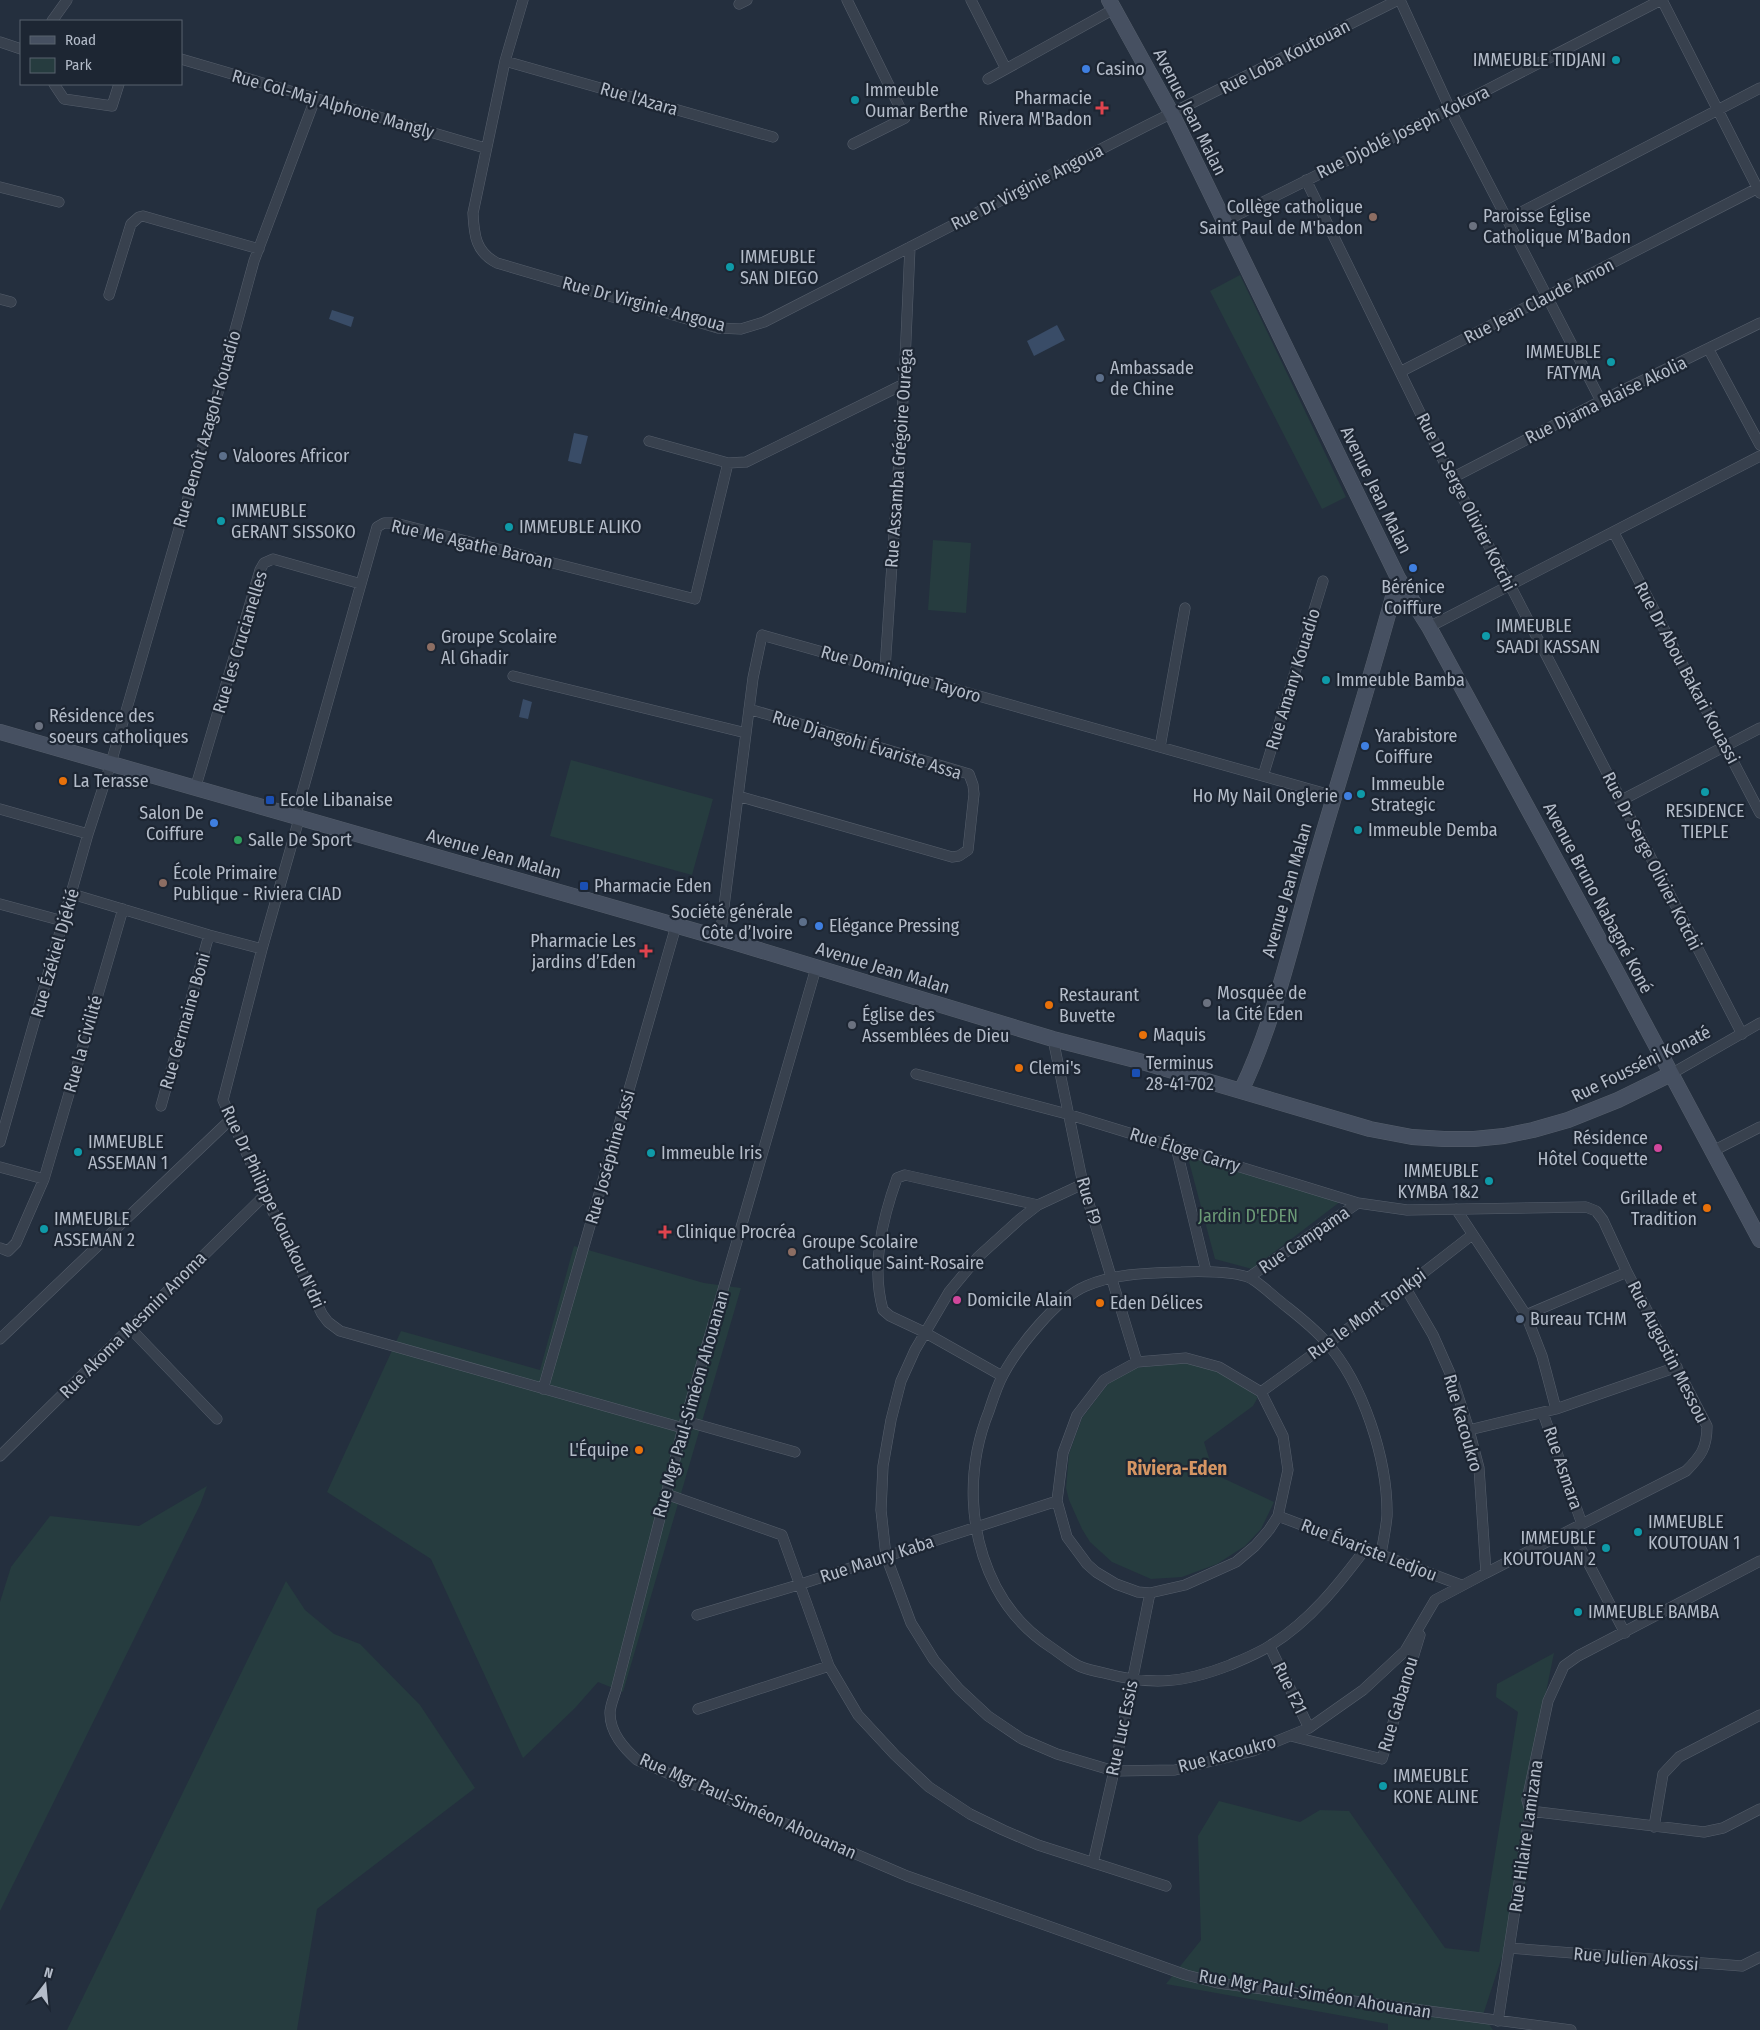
<svg xmlns="http://www.w3.org/2000/svg" width="1760" height="2030" viewBox="0 0 1760 2030" font-family="'Fira Sans Condensed',sans-serif">
	<style>
		.green { fill: #263c3f }
		.water { fill: #394c67 }
		.lines { fill: none; stroke-linecap: round; stroke-linejoin: round }
		.street-casing { stroke: #565f6c; stroke-width: 11 }
		.secondary-casing { stroke: #565f6c; stroke-width: 16 }
		.street { stroke: #38414e; stroke-width: 10 }
		.secondary { stroke: #465061; stroke-width: 15 }
		.culture-dot { fill: #0f9aa8; stroke: #1d2633; stroke-width: 2 }
		.shop-dot { fill: #3f7fe0; stroke: #1d2633; stroke-width: 2 }
		.health-dot { fill: #e0444e; stroke: #1d2633; stroke-width: 2 }
		.education-dot { fill: #8d6e63; stroke: #1d2633; stroke-width: 2 }
		.worship-dot { fill: #6b7280; stroke: #1d2633; stroke-width: 2 }
		.service-dot { fill: #5c6f8a; stroke: #1d2633; stroke-width: 2 }
		.food-dot { fill: #e8710a; stroke: #1d2633; stroke-width: 2 }
		.transit-dot { fill: #1a4fb4; stroke: #1d2633; stroke-width: 2 }
		.leisure-dot { fill: #2e9e5b; stroke: #1d2633; stroke-width: 2 }
		.hotel-dot { fill: #d1479c; stroke: #1d2633; stroke-width: 2 }
		.labels { text-anchor: middle; dominant-baseline: central; stroke-width: 4.5; stroke-linejoin: round; paint-order: stroke }
		.street-label { font-size: 18px; fill: #b4bcc9; stroke: #1d2633 }
		.poi-label { font-size: 18px; fill: #b4bcc9; stroke: #1d2633; text-anchor: start }
		.park-label { font-size: 18px; fill: #6b9a76; stroke: #1d2633 }
		.neighbourhood-label { font-size: 19px; font-weight: bold; fill: #d59563; stroke: #1d2633 }
	</style>
	<rect width="100%" height="100%" fill="#242f3e"/>
	<path class="green" d="M 1240,275 L 1346,497 L 1322,509 L 1210,291 Z
		M 933,540 L 971,543 L 966,613 L 928,610 Z
		M 571,760 L 713,799 L 692,875 L 550,836 Z
		M 1187,1154 L 1345,1198 L 1252,1269 L 1215,1259 Z
		M 574,1246 L 704,1283 L 741,1288 L 623,1692 L 598,1682 L 575,1708 L 523,1758 L 431,1559 L 327,1492 L 401,1331 L 540,1370 Z
		M 1186,1363 L 1219,1369 L 1258,1397 L 1253,1406 L 1204,1442 L 1214,1474 L 1274,1502 L 1261,1529 L 1245,1546 L 1217,1564 L 1182,1577 L 1151,1579 L 1112,1562 L 1090,1542 L 1082,1529 L 1069,1500 L 1066,1488 L 1069,1454 L 1082,1418 L 1108,1384 L 1134,1368 Z
		M 207,1486 L 200,1505 L 0,1911 L 0,1602 L 11,1567 L 50,1516 L 139,1526 Z
		M 286,1581 L 305,1610 L 334,1634 L 360,1644 L 420,1705 L 475,1788 L 317,1909 L 297,2030 L 67,2030 Z
		M 1554,1653 L 1524,1800 L 1527,1880 L 1483,2015 L 1493,2030 L 1388,2030 L 1388,2024 L 1166,1984 L 1201,1940 L 1198,1836 L 1219,1801 L 1300,1822 L 1320,1810 L 1349,1811 L 1445,1948 L 1479,1952 L 1518,1712 L 1496,1697 L 1497,1684 Z"/>
	<path class="water" d="M 332,310 L 354,317 L 351,327 L 329,319 Z
		M 1057,325 L 1065,340 L 1034,356 L 1027,341 Z
		M 574,433 L 588,436 L 581,464 L 568,461 Z
		M 523,699 L 532,702 L 528,719 L 519,717 Z"/>
	<g class="lines">
		<defs>
			<path id="street" d="M 523,0 L 505,61 L 473,213 C 474,236 476,252 497,263 L 718,328 L 741,329 L 764,322 L 1146,126 L 1398,0
				M 847,0 L 905,118 L 853,144
				M 971,0 L 1006,69
				M 1400,0 L 1450,109 L 1601,401
				M 1662,0 L 1760,193
				M 739,4 L 747,0
				M 52,21 L 67,0
				M 0,42 L 21,49
				M 181,59 L 485,148
				M 505,61 L 773,137
				M 988,79 L 1114,9
				M 54,84 L 64,99 L 112,106 L 119,84
				M 1306,180 L 1452,478 L 1511,587 L 1742,1034
				M 0,187 L 59,202
				M 1508,219 L 1760,88
				M 1225,221 L 1450,109 L 1661,0
				M 109,295 L 131,224 L 139,217 L 143,216 L 259,249
				M 0,299 L 11,302
				M 1709,350 L 1760,445
				M 1400,372 L 1758,188
				M 649,441 L 728,463 L 746,462 L 904,384
				M 1452,478 L 1601,401 L 1760,323
				M 1614,533 L 1760,813
				M 1429,627 L 1760,456
				M 885,669 L 904,384 L 910,247
				M 513,676 L 746,733
				M 1160,747 L 1185,608
				M 1263,776 L 1323,581
				M 195,789 L 260,570 L 264,563 L 273,559 L 361,584
				M 738,796 L 952,857 L 959,856 L 968,850 L 974,794 L 973,785 L 969,774 L 749,709
				M 1620,801 L 1760,728
				M 0,809 L 88,834
				M 295,818 L 377,527 L 384,523 L 395,523 L 695,599 L 728,463
				M 299,819 L 262,949 L 223,1100 L 265,1195 L 322,1314 L 328,1322 L 340,1331 L 683,1428
				M 72,894 L 209,935 L 262,949
				M 0,904 L 63,921
				M 720,938 L 753,678 L 762,635 L 1334,796
				M 816,968 L 683,1428 L 616,1690 C 614,1697 610,1706 610,1713 C 610,1733 624,1748 637,1760 L 907,1876 L 1186,1975 L 1218,1983 L 1571,2030
				M 1053,1039 L 1083,1184 L 1137,1362
				M 916,1074 L 1067,1114 L 1358,1203 L 1407,1210 L 1586,1207 L 1596,1211 L 1603,1220 L 1627,1272 L 1707,1426 C 1707,1448 1701,1456 1686,1471 L 1486,1573
				M 1671,1074 L 1760,1023
				M 161,1106 L 209,935
				M 0,1142 L 88,834 L 111,763 L 208,429 L 254,261 L 315,99
				M 1176,1147 L 1206,1271
				M 1713,1151 L 1760,1127
				M 0,1167 L 44,1179
				M 1083,1184 L 1038,1205 L 1020,1219 L 978,1257 L 949,1292 L 915,1350 L 901,1381 L 891,1420 L 883,1466 L 881,1510 L 886,1556 L 911,1623 L 934,1660 L 959,1689 L 988,1716 L 1022,1739 L 1057,1754 L 1114,1771 L 1175,1770 L 1253,1751 L 1309,1728 L 1363,1690 L 1405,1651 L 1435,1600 L 1486,1573 L 1479,1468 L 1469,1430 L 1453,1380 L 1433,1335 L 1405,1287
				M 1456,1209 L 1526,1315 L 1542,1356 L 1556,1409
				M 0,1248 L 8,1251 L 16,1243 L 44,1179 L 123,909
				M 1249,1277 L 1358,1203
				M 1526,1315 L 1627,1272
				M 130,1328 L 217,1419
				M 0,1339 L 231,1119
				M 1186,1358 L 1219,1367 L 1261,1392 L 1283,1436 L 1288,1470 L 1278,1516 L 1269,1530 L 1255,1546 L 1236,1562 L 1185,1585 L 1150,1593 L 1138,1592 L 1116,1584 L 1096,1572 L 1087,1564 L 1067,1537 L 1057,1501 L 1063,1453 L 1077,1415 L 1104,1380 L 1137,1362 Z
				M 1002,1376 L 924,1332 L 890,1316 L 883,1310 C 871,1267 882,1220 897,1178 L 905,1175 L 1038,1205
				M 543,1389 L 676,926
				M 1261,1392 L 1405,1287 L 1472,1235
				M 1543,1413 L 1582,1524
				M 685,1421 L 795,1452
				M 1469,1430 L 1556,1409 L 1677,1367
				M 0,1456 L 265,1195
				M 666,1494 L 782,1535 L 829,1666 L 858,1715 L 895,1755 L 929,1787 L 970,1814 L 1003,1830 L 1038,1845 L 1166,1886
				M 1278,1516 L 1461,1585
				M 1571,1530 L 1625,1633
				M 1366,1548 C 1339,1584 1310,1621 1271,1645 C 1259,1653 1244,1659 1230,1665 C 1184,1683 1152,1686 1104,1673 C 1096,1671 1087,1670 1079,1666 C 1070,1662 1061,1654 1052,1648 C 1029,1633 1009,1612 996,1587 C 968,1533 966,1468 989,1411 C 993,1399 997,1386 1003,1375 C 1018,1347 1057,1298 1086,1286 C 1115,1273 1150,1273 1181,1272 C 1198,1271 1237,1271 1252,1279 C 1262,1285 1272,1295 1282,1303 C 1297,1315 1313,1327 1326,1342 C 1363,1383 1388,1460 1387,1516 C 1386,1528 1383,1542 1381,1554
				M 697,1615 L 798,1585 L 1057,1501
				M 1270,1647 L 1309,1728
				M 698,1709 L 829,1666
				M 1291,1736 L 1382,1759 L 1420,1635
				M 1530,1811 L 1704,1832 L 1723,1828 L 1760,1809
				M 1654,1827 L 1663,1774 L 1679,1757 L 1760,1715
				M 1093,1863 L 1114,1771 L 1150,1593
				M 1509,1948 L 1742,1966 L 1760,1957
				M 1498,2021 L 1530,1811 L 1527,1800 L 1548,1701 L 1564,1666 L 1578,1656 L 1760,1561"/>
			<path id="secondary" d="M 1109,0 L 1172,114 L 1398,578 L 1429,627 L 1613,965 L 1760,1240
				M 0,732 L 720,938 L 1053,1039 L 1139,1061 L 1370,1129 L 1412,1137 L 1444,1139 L 1474,1139 L 1504,1136 L 1533,1130 L 1568,1120 L 1618,1100 L 1671,1074
				M 1241,1091 C 1274,1023 1291,945 1312,872 C 1340,774 1372,677 1398,578"/>
		</defs>
		<use href="#street" class="street-casing"/>
		<use href="#secondary" class="secondary-casing"/>
		<use href="#street" class="street"/>
		<use href="#secondary" class="secondary"/>
	</g>
	<g class="culture-dot">
		<circle cx="1616" cy="60" r="5"/>
		<circle cx="855" cy="100" r="5"/>
		<circle cx="730" cy="267" r="5"/>
		<circle cx="1611" cy="362" r="5"/>
		<circle cx="221" cy="521" r="5"/>
		<circle cx="509" cy="527" r="5"/>
		<circle cx="1486" cy="636" r="5"/>
		<circle cx="1326" cy="680" r="5"/>
		<circle cx="1705" cy="792" r="5"/>
		<circle cx="1361" cy="794" r="5"/>
		<circle cx="1358" cy="830" r="5"/>
		<circle cx="78" cy="1152" r="5"/>
		<circle cx="651" cy="1153" r="5"/>
		<circle cx="1489" cy="1181" r="5"/>
		<circle cx="44" cy="1229" r="5"/>
		<circle cx="1638" cy="1532" r="5"/>
		<circle cx="1606" cy="1548" r="5"/>
		<circle cx="1578" cy="1612" r="5"/>
		<circle cx="1383" cy="1786" r="5"/>
	</g>
	<g class="shop-dot">
		<circle cx="1086" cy="69" r="5"/>
		<circle cx="1413" cy="568" r="5"/>
		<circle cx="1365" cy="746" r="5"/>
		<circle cx="1348" cy="796" r="5"/>
		<circle cx="214" cy="823" r="5"/>
		<circle cx="819" cy="926" r="5"/>
	</g>
	<g class="health-dot">
		<path d="M1099.5 100.5h5v5h5v5h-5v5h-5v-5h-5v-5h5z"/>
		<path d="M643.5 943.5h5v5h5v5h-5v5h-5v-5h-5v-5h5z"/>
		<path d="M662.5 1224.5h5v5h5v5h-5v5h-5v-5h-5v-5h5z"/>
	</g>
	<g class="education-dot">
		<circle cx="1373" cy="217" r="5"/>
		<circle cx="431" cy="647" r="5"/>
		<circle cx="163" cy="883" r="5"/>
		<circle cx="792" cy="1252" r="5"/>
	</g>
	<g class="worship-dot">
		<circle cx="1473" cy="226" r="5"/>
		<circle cx="39" cy="726" r="5"/>
		<circle cx="1207" cy="1003" r="5"/>
		<circle cx="852" cy="1025" r="5"/>
	</g>
	<g class="service-dot">
		<circle cx="1100" cy="378" r="5"/>
		<circle cx="223" cy="456" r="5"/>
		<circle cx="803" cy="922" r="5"/>
		<circle cx="1520" cy="1319" r="5"/>
	</g>
	<g class="food-dot">
		<circle cx="63" cy="781" r="5"/>
		<circle cx="1049" cy="1005" r="5"/>
		<circle cx="1143" cy="1035" r="5"/>
		<circle cx="1019" cy="1068" r="5"/>
		<circle cx="1707" cy="1208" r="5"/>
		<circle cx="1100" cy="1303" r="5"/>
		<circle cx="639" cy="1450" r="5"/>
	</g>
	<g class="transit-dot">
		<rect x="265" y="795" width="10" height="10" rx="2.5"/>
		<rect x="579" y="881" width="10" height="10" rx="2.5"/>
		<rect x="1131" y="1068" width="10" height="10" rx="2.5"/>
	</g>
	<circle class="leisure-dot" cx="238" cy="840" r="5"/>
	<g class="hotel-dot">
		<circle cx="1658" cy="1148" r="5"/>
		<circle cx="957" cy="1300" r="5"/>
	</g>
	<g class="labels">
		<g class="street-label">
			<text transform="translate(1285 57) rotate(-27)">Rue Loba Koutouan</text>
			<text transform="translate(639 99) rotate(16)">Rue l'Azara</text>
			<text transform="translate(333 104) rotate(16)">Rue Col-Maj Alphone Mangly</text>
			<text transform="translate(1190 112) rotate(63)">Avenue Jean Malan</text>
			<text transform="translate(1403 132) rotate(-26)">Rue Djoblé Joseph Kokora</text>
			<text transform="translate(1027 187) rotate(-27)">Rue Dr Virginie Angoua</text>
			<text transform="translate(1539 301) rotate(-27)">Rue Jean Claude Amon</text>
			<text transform="translate(644 304) rotate(15)">Rue Dr Virginie Angoua</text>
			<text transform="translate(1606 400) rotate(-26)">Rue Djama Blaise Akolia</text>
			<text transform="translate(207 429) rotate(-74)">Rue Benoît Azagoh-Kouadio</text>
			<text transform="translate(899 458) rotate(-86)">Rue Assamba Grégoire Ouréga</text>
			<text transform="translate(1376 490) rotate(64)">Avenue Jean Malan</text>
			<text transform="translate(1466 502) rotate(63)">Rue Dr Serge Olivier Kotchi</text>
			<text transform="translate(472 544) rotate(13)">Rue Me Agathe Baroan</text>
			<text transform="translate(240 642) rotate(-73)">Rue les Crucianelles</text>
			<text transform="translate(1687 673) rotate(62)">Rue Dr Abou Bakari Kouassi</text>
			<text transform="translate(901 674) rotate(16)">Rue Dominique Tayoro</text>
			<text transform="translate(1293 679) rotate(-73)">Rue Amany Kouadio</text>
			<text transform="translate(867 745) rotate(17)">Rue Djangohi Évariste Assa</text>
			<text transform="translate(494 854) rotate(16)">Avenue Jean Malan</text>
			<text transform="translate(1652 861) rotate(63)">Rue Dr Serge Olivier Kotchi</text>
			<text transform="translate(1287 890) rotate(-74)">Avenue Jean Malan</text>
			<text transform="translate(1598 898) rotate(62)">Avenue Bruno Nabagné Koné</text>
			<text transform="translate(55 953) rotate(-74)">Rue Ézékiel Djékié</text>
			<text transform="translate(883 968) rotate(17)">Avenue Jean Malan</text>
			<text transform="translate(185 1021) rotate(-74)">Rue Germaine Boni</text>
			<text transform="translate(83 1044) rotate(-74)">Rue la Civilité</text>
			<text transform="translate(1641 1064) rotate(-26)">Rue Fousséni Konaté</text>
			<text transform="translate(1185 1150) rotate(17)">Rue Éloge Carry</text>
			<text transform="translate(610 1157) rotate(-74)">Rue Joséphine Assi</text>
			<text transform="translate(1089 1201) rotate(74)">Rue F9</text>
			<text transform="translate(273 1207) rotate(65)">Rue Dr Philippe Kouakou N'dri</text>
			<text transform="translate(1304 1240) rotate(-34)">Rue Campama</text>
			<text transform="translate(1367 1314) rotate(-36)">Rue le Mont Tonkpi</text>
			<text transform="translate(133 1325) rotate(-45)">Rue Akoma Mesmin Anoma</text>
			<text transform="translate(1668 1352) rotate(63)">Rue Augustin Messou</text>
			<text transform="translate(691 1404) rotate(-74)">Rue Mgr Paul-Siméon Ahouanan</text>
			<text transform="translate(1463 1423) rotate(74)">Rue Kacoukro</text>
			<text transform="translate(1563 1468) rotate(71)">Rue Asmara</text>
			<text transform="translate(1369 1550) rotate(21)">Rue Évariste Ledjou</text>
			<text transform="translate(877 1559) rotate(-18)">Rue Maury Kaba</text>
			<text transform="translate(1290 1688) rotate(64)">Rue F21</text>
			<text transform="translate(1398 1704) rotate(-73)">Rue Gabanou</text>
			<text transform="translate(1122 1728) rotate(-78)">Rue Luc Essis</text>
			<text transform="translate(1227 1754) rotate(-15)">Rue Kacoukro</text>
			<text transform="translate(748 1806) rotate(24)">Rue Mgr Paul-Siméon Ahouanan</text>
			<text transform="translate(1526 1836) rotate(-82)">Rue Hilaire Lamizana</text>
			<text transform="translate(1636 1959) rotate(5)">Rue Julien Akossi</text>
			<text transform="translate(1315 1994) rotate(9)">Rue Mgr Paul-Siméon Ahouanan</text>
		</g>
		<g class="poi-label">
			<text x="1606" y="60" text-anchor="end">IMMEUBLE TIDJANI</text>
			<text x="1096" y="69">Casino</text>
			<text x="865" y="90">Immeuble<tspan x="865" dy="21">Oumar Berthe</tspan></text>
			<text x="1092" y="98" text-anchor="end">Pharmacie<tspan x="1092" dy="21">Rivera M'Badon</tspan></text>
			<text x="1363" y="207" text-anchor="end">Collège catholique<tspan x="1363" dy="21">Saint Paul de M'badon</tspan></text>
			<text x="1483" y="216">Paroisse Église<tspan x="1483" dy="21">Catholique M’Badon</tspan></text>
			<text x="740" y="257">IMMEUBLE<tspan x="740" dy="21">SAN DIEGO</tspan></text>
			<text x="1601" y="352" text-anchor="end">IMMEUBLE<tspan x="1601" dy="21">FATYMA</tspan></text>
			<text x="1110" y="368">Ambassade<tspan x="1110" dy="21">de Chine</tspan></text>
			<text x="233" y="456">Valoores Africor</text>
			<text x="231" y="511">IMMEUBLE<tspan x="231" dy="21">GERANT SISSOKO</tspan></text>
			<text x="519" y="527">IMMEUBLE ALIKO</text>
			<text x="1413" y="587" text-anchor="middle">Bérénice<tspan x="1413" dy="21">Coiffure</tspan></text>
			<text x="1496" y="626">IMMEUBLE<tspan x="1496" dy="21">SAADI KASSAN</tspan></text>
			<text x="441" y="637">Groupe Scolaire<tspan x="441" dy="21">Al Ghadir</tspan></text>
			<text x="1336" y="680">Immeuble Bamba</text>
			<text x="49" y="716">Résidence des<tspan x="49" dy="21">soeurs catholiques</tspan></text>
			<text x="1375" y="736">Yarabistore<tspan x="1375" dy="21">Coiffure</tspan></text>
			<text x="73" y="781">La Terasse</text>
			<text x="1371" y="784">Immeuble<tspan x="1371" dy="21">Strategic</tspan></text>
			<text x="1338" y="796" text-anchor="end">Ho My Nail Onglerie</text>
			<text x="280" y="800">Ecole Libanaise</text>
			<text x="1705" y="811" text-anchor="middle">RESIDENCE<tspan x="1705" dy="21">TIEPLE</tspan></text>
			<text x="204" y="813" text-anchor="end">Salon De<tspan x="204" dy="21">Coiffure</tspan></text>
			<text x="1368" y="830">Immeuble Demba</text>
			<text x="248" y="840">Salle De Sport</text>
			<text x="173" y="873">École Primaire<tspan x="173" dy="21">Publique - Riviera CIAD</tspan></text>
			<text x="594" y="886">Pharmacie Eden</text>
			<text x="793" y="912" text-anchor="end">Société générale<tspan x="793" dy="21">Côte d’Ivoire</tspan></text>
			<text x="829" y="926">Elégance Pressing</text>
			<text x="636" y="941" text-anchor="end">Pharmacie Les<tspan x="636" dy="21">jardins d’Eden</tspan></text>
			<text x="1217" y="993">Mosquée de<tspan x="1217" dy="21">la Cité Eden</tspan></text>
			<text x="1059" y="995">Restaurant<tspan x="1059" dy="21">Buvette</tspan></text>
			<text x="862" y="1015">Église des<tspan x="862" dy="21">Assemblées de Dieu</tspan></text>
			<text x="1153" y="1035">Maquis</text>
			<text x="1146" y="1063">Terminus<tspan x="1146" dy="21">28-41-702</tspan></text>
			<text x="1029" y="1068">Clemi's</text>
			<text x="1648" y="1138" text-anchor="end">Résidence<tspan x="1648" dy="21">Hôtel Coquette</tspan></text>
			<text x="88" y="1142">IMMEUBLE<tspan x="88" dy="21">ASSEMAN 1</tspan></text>
			<text x="661" y="1153">Immeuble Iris</text>
			<text x="1479" y="1171" text-anchor="end">IMMEUBLE<tspan x="1479" dy="21">KYMBA 1&amp;2</tspan></text>
			<text x="1697" y="1198" text-anchor="end">Grillade et<tspan x="1697" dy="21">Tradition</tspan></text>
			<text x="54" y="1219">IMMEUBLE<tspan x="54" dy="21">ASSEMAN 2</tspan></text>
			<text x="676" y="1232">Clinique Procréa</text>
			<text x="802" y="1242">Groupe Scolaire<tspan x="802" dy="21">Catholique Saint-Rosaire</tspan></text>
			<text x="967" y="1300">Domicile Alain</text>
			<text x="1110" y="1303">Eden Délices</text>
			<text x="1530" y="1319">Bureau TCHM</text>
			<text x="629" y="1450" text-anchor="end">L'Équipe</text>
			<text x="1648" y="1522">IMMEUBLE<tspan x="1648" dy="21">KOUTOUAN 1</tspan></text>
			<text x="1596" y="1538" text-anchor="end">IMMEUBLE<tspan x="1596" dy="21">KOUTOUAN 2</tspan></text>
			<text x="1588" y="1612">IMMEUBLE BAMBA</text>
			<text x="1393" y="1776">IMMEUBLE<tspan x="1393" dy="21">KONE ALINE</tspan></text>
		</g>
		<g class="park-label">
			<text x="1248" y="1216">Jardin D'EDEN</text>
		</g>
		<g class="neighbourhood-label">
			<text x="1177" y="1468">Riviera-Eden</text>
		</g>
	</g>
	<rect x="20" y="20" width="162" height="65" fill="#1d2633" stroke="#59626f"/>
	<rect x="30" y="36" width="25" height="8" fill="#465061" stroke="#59626f"/>
	<text x="65" y="45" font-size="15" fill="#b4bcc9">Road</text>
	<rect x="30" y="58" width="25" height="15" fill="#263c3f" stroke="#59626f"/>
	<text x="65" y="70" font-size="15" fill="#b4bcc9">Park</text>
	<g transform="translate(45 1985) rotate(16)" stroke="#1d2633" stroke-width="4" paint-order="stroke">
	<path d="M0-4L9 19L0 12L-9 19Z" fill="#b4bcc9"/>
	<text y="-8" font-size="14" font-weight="bold" text-anchor="middle" fill="#b4bcc9">N</text>
	</g>
</svg>
